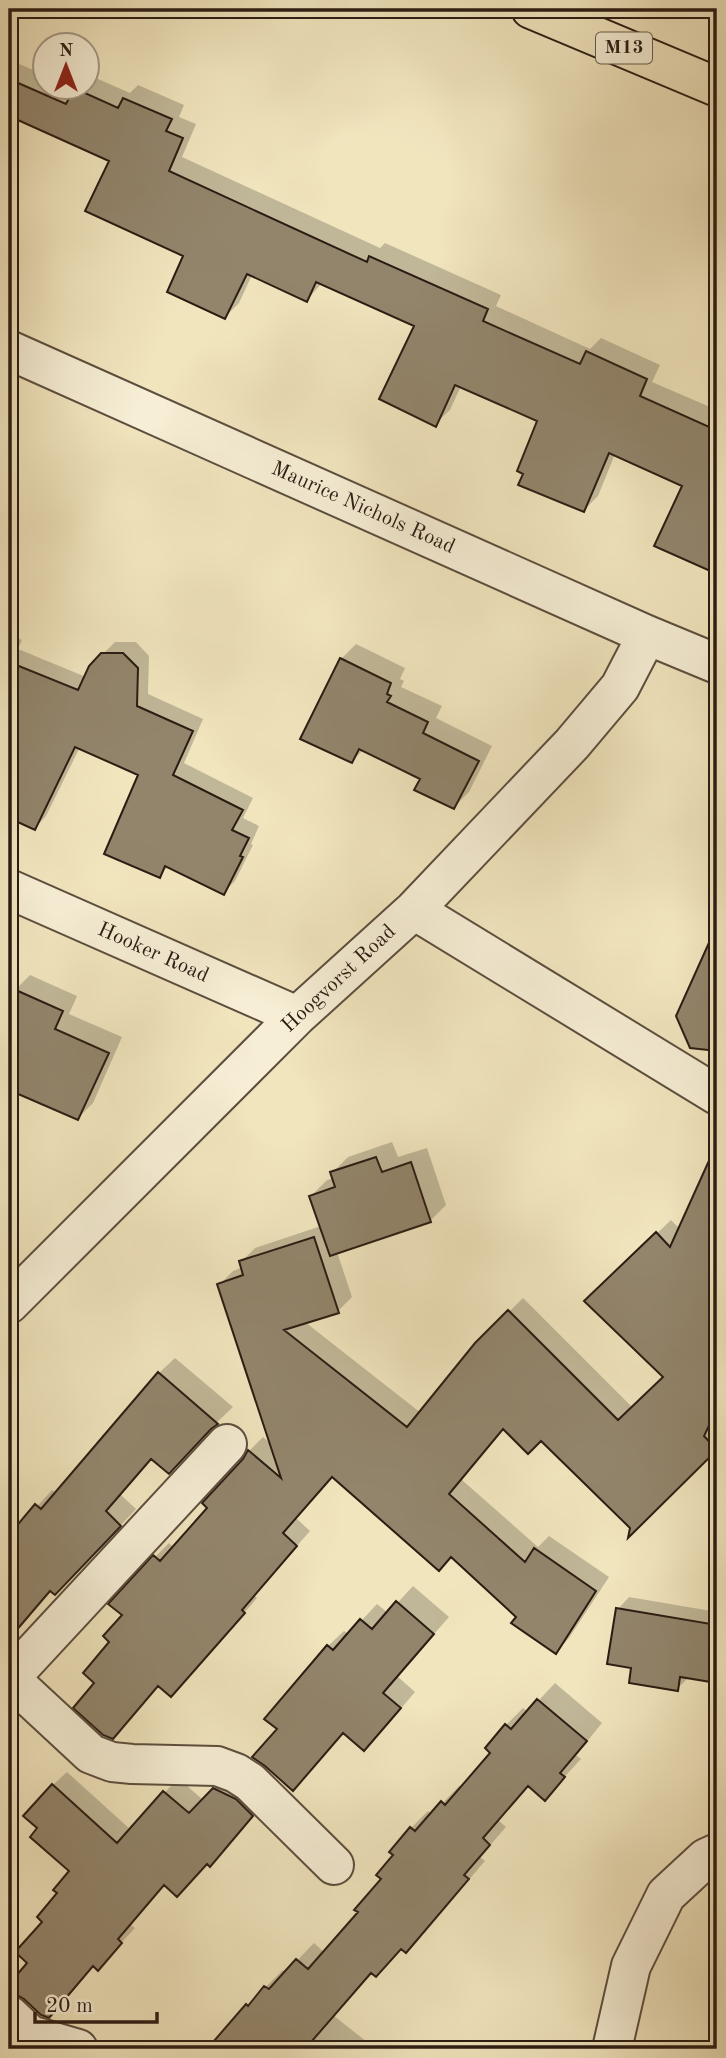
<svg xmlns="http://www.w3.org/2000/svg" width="726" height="2058" viewBox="0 0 726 2058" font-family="'Old Standard TT',serif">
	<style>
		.shadow { fill: #0003 }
		.building { fill: #92856c; stroke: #2b1c13; stroke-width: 2 }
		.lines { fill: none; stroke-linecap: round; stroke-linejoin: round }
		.minor-casing { stroke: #5c4e3e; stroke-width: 42 }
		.highway-casing { stroke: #2b1c13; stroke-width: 42 }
		.minor { stroke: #f6eed5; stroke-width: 38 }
		.highway { stroke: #f1e5be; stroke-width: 38 }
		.labels { text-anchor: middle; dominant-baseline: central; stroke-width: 7; stroke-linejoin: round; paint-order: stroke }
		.shield { fill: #f6eed5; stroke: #685b4d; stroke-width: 2 }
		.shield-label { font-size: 19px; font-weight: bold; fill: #2b1c13 }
		.street-label { font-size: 21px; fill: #2b1c13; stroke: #f6eed5 }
	</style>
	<rect width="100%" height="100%" fill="#f1e5be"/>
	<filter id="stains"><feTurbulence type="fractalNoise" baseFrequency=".00286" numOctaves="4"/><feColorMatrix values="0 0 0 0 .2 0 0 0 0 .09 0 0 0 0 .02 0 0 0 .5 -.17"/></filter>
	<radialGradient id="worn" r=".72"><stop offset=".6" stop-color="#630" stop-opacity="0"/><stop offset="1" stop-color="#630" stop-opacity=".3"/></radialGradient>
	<path class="shadow" d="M 9,60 L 46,75 L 46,88 L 88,88 L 89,75 L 130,93 L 138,85 L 184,105 L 179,117 L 196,124 L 182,157 L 380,248 L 385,243 L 501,295 L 496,306 L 590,349 L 601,338 L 660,365 L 652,382 L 717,410 L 717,572 L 657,546 L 684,485 L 615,454 L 598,496 L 584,510 L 525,473 L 539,420 L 461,386 L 450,410 L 435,424 L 416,325 L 322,283 L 307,300 L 252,275 L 239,303 L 225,317 L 186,255 L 111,160 L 19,119 L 9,127 Z
		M 9,634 L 22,640 L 18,649 L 86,677 L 90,667 L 115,642 L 136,642 L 149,656 L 148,694 L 203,719 L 184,763 L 253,798 L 243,818 L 259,826 L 251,844 L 253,845 L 235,881 L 223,893 L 169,866 L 159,875 L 141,774 L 80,747 L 46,816 L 35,828 L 9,816 Z
		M 356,644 L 405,668 L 400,679 L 404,681 L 401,687 L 442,706 L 436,718 L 492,746 L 469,792 L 454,807 L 422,778 L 363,750 L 352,761 L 341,659 Z
		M 717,929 L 717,1049 L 691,1047 L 678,1017 Z
		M 30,975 L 77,996 L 69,1014 L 122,1037 L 93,1103 L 78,1118 L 20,1093 L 9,1120 L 9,986 L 16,989 Z
		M 392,1142 L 398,1157 L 427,1148 L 446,1205 L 430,1221 L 337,1252 L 352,1297 L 338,1311 L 305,1322 L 421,1413 L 476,1344 L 523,1298 L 633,1408 L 665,1377 L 600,1287 L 671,1220 L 680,1229 L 715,1169 L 717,1170 L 717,1448 L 631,1533 L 632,1527 L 541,1439 L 505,1427 L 462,1480 L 538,1547 L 549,1536 L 609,1577 L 569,1638 L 556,1652 L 452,1555 L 333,1475 L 296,1518 L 310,1531 L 254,1595 L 257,1598 L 185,1681 L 159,1685 L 126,1723 L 97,1682 L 112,1642 L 155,1557 L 169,1543 L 174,1548 L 209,1507 L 249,1451 L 263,1437 L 271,1444 L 219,1285 L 233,1271 L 243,1267 L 241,1262 L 255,1248 L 321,1226 L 311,1196 L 327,1180 L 334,1178 L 332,1173 L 348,1157 Z
		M 175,1358 L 233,1407 L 213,1426 L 152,1457 L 120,1494 L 136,1509 L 89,1559 L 51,1590 L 24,1620 L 12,1609 L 9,1612 L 9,1537 L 52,1490 L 57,1493 L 159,1373 Z
		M 413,1586 L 449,1617 L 397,1676 L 415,1692 L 380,1733 L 344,1732 L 308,1773 L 279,1729 L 328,1646 L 344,1631 L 349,1634 L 377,1604 L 388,1613 Z
		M 629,1597 L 717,1612 L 717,1682 L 689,1677 L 677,1689 L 633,1667 L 618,1609 Z
		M 555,1683 L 602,1723 L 576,1755 L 581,1759 L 545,1798 L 529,1784 L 498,1820 L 506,1827 L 480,1857 L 485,1861 L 422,1934 L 405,1951 L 402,1948 L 373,1971 L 334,2016 L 376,2049 L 209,2049 L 247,2005 L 283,1970 L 286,1972 L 314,1943 L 325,1953 L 360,1912 L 383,1879 L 411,1828 L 428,1811 L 432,1814 L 459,1786 L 462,1788 L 493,1753 L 506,1725 L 523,1708 L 528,1712 Z
		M 67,1772 L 131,1830 L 178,1778 L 203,1800 L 227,1775 L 266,1801 L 223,1850 L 208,1862 L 165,1884 L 131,1925 L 135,1928 L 98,1968 L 94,1965 L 25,1998 L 15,1992 L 9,1992 L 9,1987 L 30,1962 L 45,1922 L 72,1870 L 39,1828 L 53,1785 Z"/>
	<path class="building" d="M 9,79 L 66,104 L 74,88 L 118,108 L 123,98 L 172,119 L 166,131 L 183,138 L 169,171 L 367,262 L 369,256 L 488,309 L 483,321 L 580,364 L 586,351 L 647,379 L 640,396 L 709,427 L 717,407 L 717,574 L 654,546 L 682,486 L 609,453 L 584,512 L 518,485 L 523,474 L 517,471 L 537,421 L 455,385 L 436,427 L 379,399 L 414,326 L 316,282 L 307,302 L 247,274 L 225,319 L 167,292 L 183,256 L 85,211 L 109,161 L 9,116 Z
		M 101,653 L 123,653 L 138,668 L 137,706 L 193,731 L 173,775 L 243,810 L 232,830 L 249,838 L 240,856 L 243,857 L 224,895 L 165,866 L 160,878 L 104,854 L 138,775 L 75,747 L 35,830 L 9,818 L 9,662 L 78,690 L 89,666 Z
		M 340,658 L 391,683 L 387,694 L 391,696 L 387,702 L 428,722 L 423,733 L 479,761 L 454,809 L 414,790 L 420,779 L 359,749 L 352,763 L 300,739 Z
		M 717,925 L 717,1051 L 690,1048 L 676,1016 Z
		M 9,987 L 63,1011 L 55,1029 L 109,1053 L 78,1120 L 9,1090 Z
		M 717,1143 L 717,1409 L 704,1436 L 717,1450 L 628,1538 L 630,1528 L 541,1441 L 528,1454 L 503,1429 L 449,1494 L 525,1562 L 534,1548 L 596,1591 L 556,1654 L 511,1623 L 516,1617 L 451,1557 L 439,1571 L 332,1477 L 283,1533 L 297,1546 L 242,1610 L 245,1613 L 171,1697 L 158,1686 L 113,1739 L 103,1735 L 73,1708 L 94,1683 L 83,1673 L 109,1642 L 103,1636 L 122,1615 L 108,1604 L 153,1555 L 160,1561 L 207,1508 L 202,1503 L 243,1459 L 248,1450 L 281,1478 L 217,1284 L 243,1275 L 239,1261 L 314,1237 L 339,1313 L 284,1330 L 407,1427 L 475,1343 L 508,1310 L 618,1420 L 663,1377 L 584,1301 L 656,1232 L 670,1247 Z
		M 376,1157 L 382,1172 L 411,1162 L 431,1222 L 330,1256 L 309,1196 L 335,1187 L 330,1172 Z
		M 158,1372 L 218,1424 L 211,1429 L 169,1474 L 151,1459 L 106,1511 L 121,1526 L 55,1595 L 50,1591 L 9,1639 L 9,1535 L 35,1504 L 41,1509 Z
		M 396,1601 L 434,1634 L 383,1693 L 401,1708 L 364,1751 L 343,1733 L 293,1791 L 265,1766 L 252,1757 L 277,1729 L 264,1719 L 327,1645 L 333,1650 L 360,1619 L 372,1629 Z
		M 616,1608 L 717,1625 L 717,1683 L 680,1677 L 678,1691 L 629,1683 L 631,1668 L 607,1664 Z
		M 537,1699 L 587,1741 L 560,1773 L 565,1777 L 545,1801 L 528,1786 L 483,1838 L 490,1845 L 464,1875 L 469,1879 L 406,1953 L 401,1949 L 376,1977 L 371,1973 L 305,2049 L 207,2049 L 246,2004 L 248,2006 L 264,1986 L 269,1989 L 296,1959 L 308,1969 L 358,1912 L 354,1910 L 381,1879 L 376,1875 L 393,1855 L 389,1852 L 410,1827 L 415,1831 L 441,1801 L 445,1805 L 490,1753 L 485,1748 L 505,1724 L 511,1729 Z
		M 52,1784 L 117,1843 L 163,1791 L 189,1813 L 213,1788 L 236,1799 L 253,1816 L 210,1867 L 207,1864 L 177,1897 L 164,1885 L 118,1939 L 122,1943 L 98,1971 L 93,1966 L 49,2018 L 41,2015 L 24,1999 L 15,1994 L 9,1994 L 9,1984 L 27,1963 L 15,1952 L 42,1922 L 37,1917 L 57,1893 L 53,1890 L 69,1871 L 30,1837 L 37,1828 L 23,1816 Z"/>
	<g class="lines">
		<defs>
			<path id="minor" d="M 9,350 L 647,635 L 717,664
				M 9,889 L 297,1016
				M 414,910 L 717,1095
				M 9,1304 L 297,1016 L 414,910 L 572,744 L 620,687 L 647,635
				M 9,1678 L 91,1754 L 112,1762 L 132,1764 L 217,1766 L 236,1773 L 250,1782 L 334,1865
				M 9,1679 L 227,1444
				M 9,2015 L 30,2035 L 78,2049
				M 612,2049 L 631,1966 L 666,1895 L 706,1858 L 717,1853"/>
			<path id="highway" d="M 531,9 L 717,87"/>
		</defs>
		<use href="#minor" class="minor-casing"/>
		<use href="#highway" class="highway-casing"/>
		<use href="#minor" class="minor"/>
		<use href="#highway" class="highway"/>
	</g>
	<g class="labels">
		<rect class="shield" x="596" y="32.5" width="56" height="31" rx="5"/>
		<g class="shield-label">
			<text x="624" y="48">M13</text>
		</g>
		<g class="street-label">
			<text transform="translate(363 508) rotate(24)">Maurice Nichols Road</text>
			<text transform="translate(153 953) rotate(24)">Hooker Road</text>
			<text transform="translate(339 979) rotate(-43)">Hoogvorst Road</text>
		</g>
	</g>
	<rect width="726" height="2058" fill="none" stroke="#f1e5be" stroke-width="35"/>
	<rect x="10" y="10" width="705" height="2037" fill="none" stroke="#2b1c13" stroke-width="3.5"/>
	<rect x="18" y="18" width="691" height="2023" fill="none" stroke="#2b1c13" stroke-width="2"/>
	<g transform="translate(66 66)"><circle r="33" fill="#f6eed5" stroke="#a59a87" stroke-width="2"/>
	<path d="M0-5L12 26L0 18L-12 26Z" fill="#8f2418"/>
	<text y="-10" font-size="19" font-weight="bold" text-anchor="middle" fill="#2b1c13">N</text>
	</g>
	<path d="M35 2012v10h122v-10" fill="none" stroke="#2b1c13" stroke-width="3.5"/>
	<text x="46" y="2012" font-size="21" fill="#2b1c13" stroke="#f6eed5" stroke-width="5" paint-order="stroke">20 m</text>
	<rect width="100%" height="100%" filter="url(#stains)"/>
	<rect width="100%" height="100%" fill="url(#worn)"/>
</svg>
